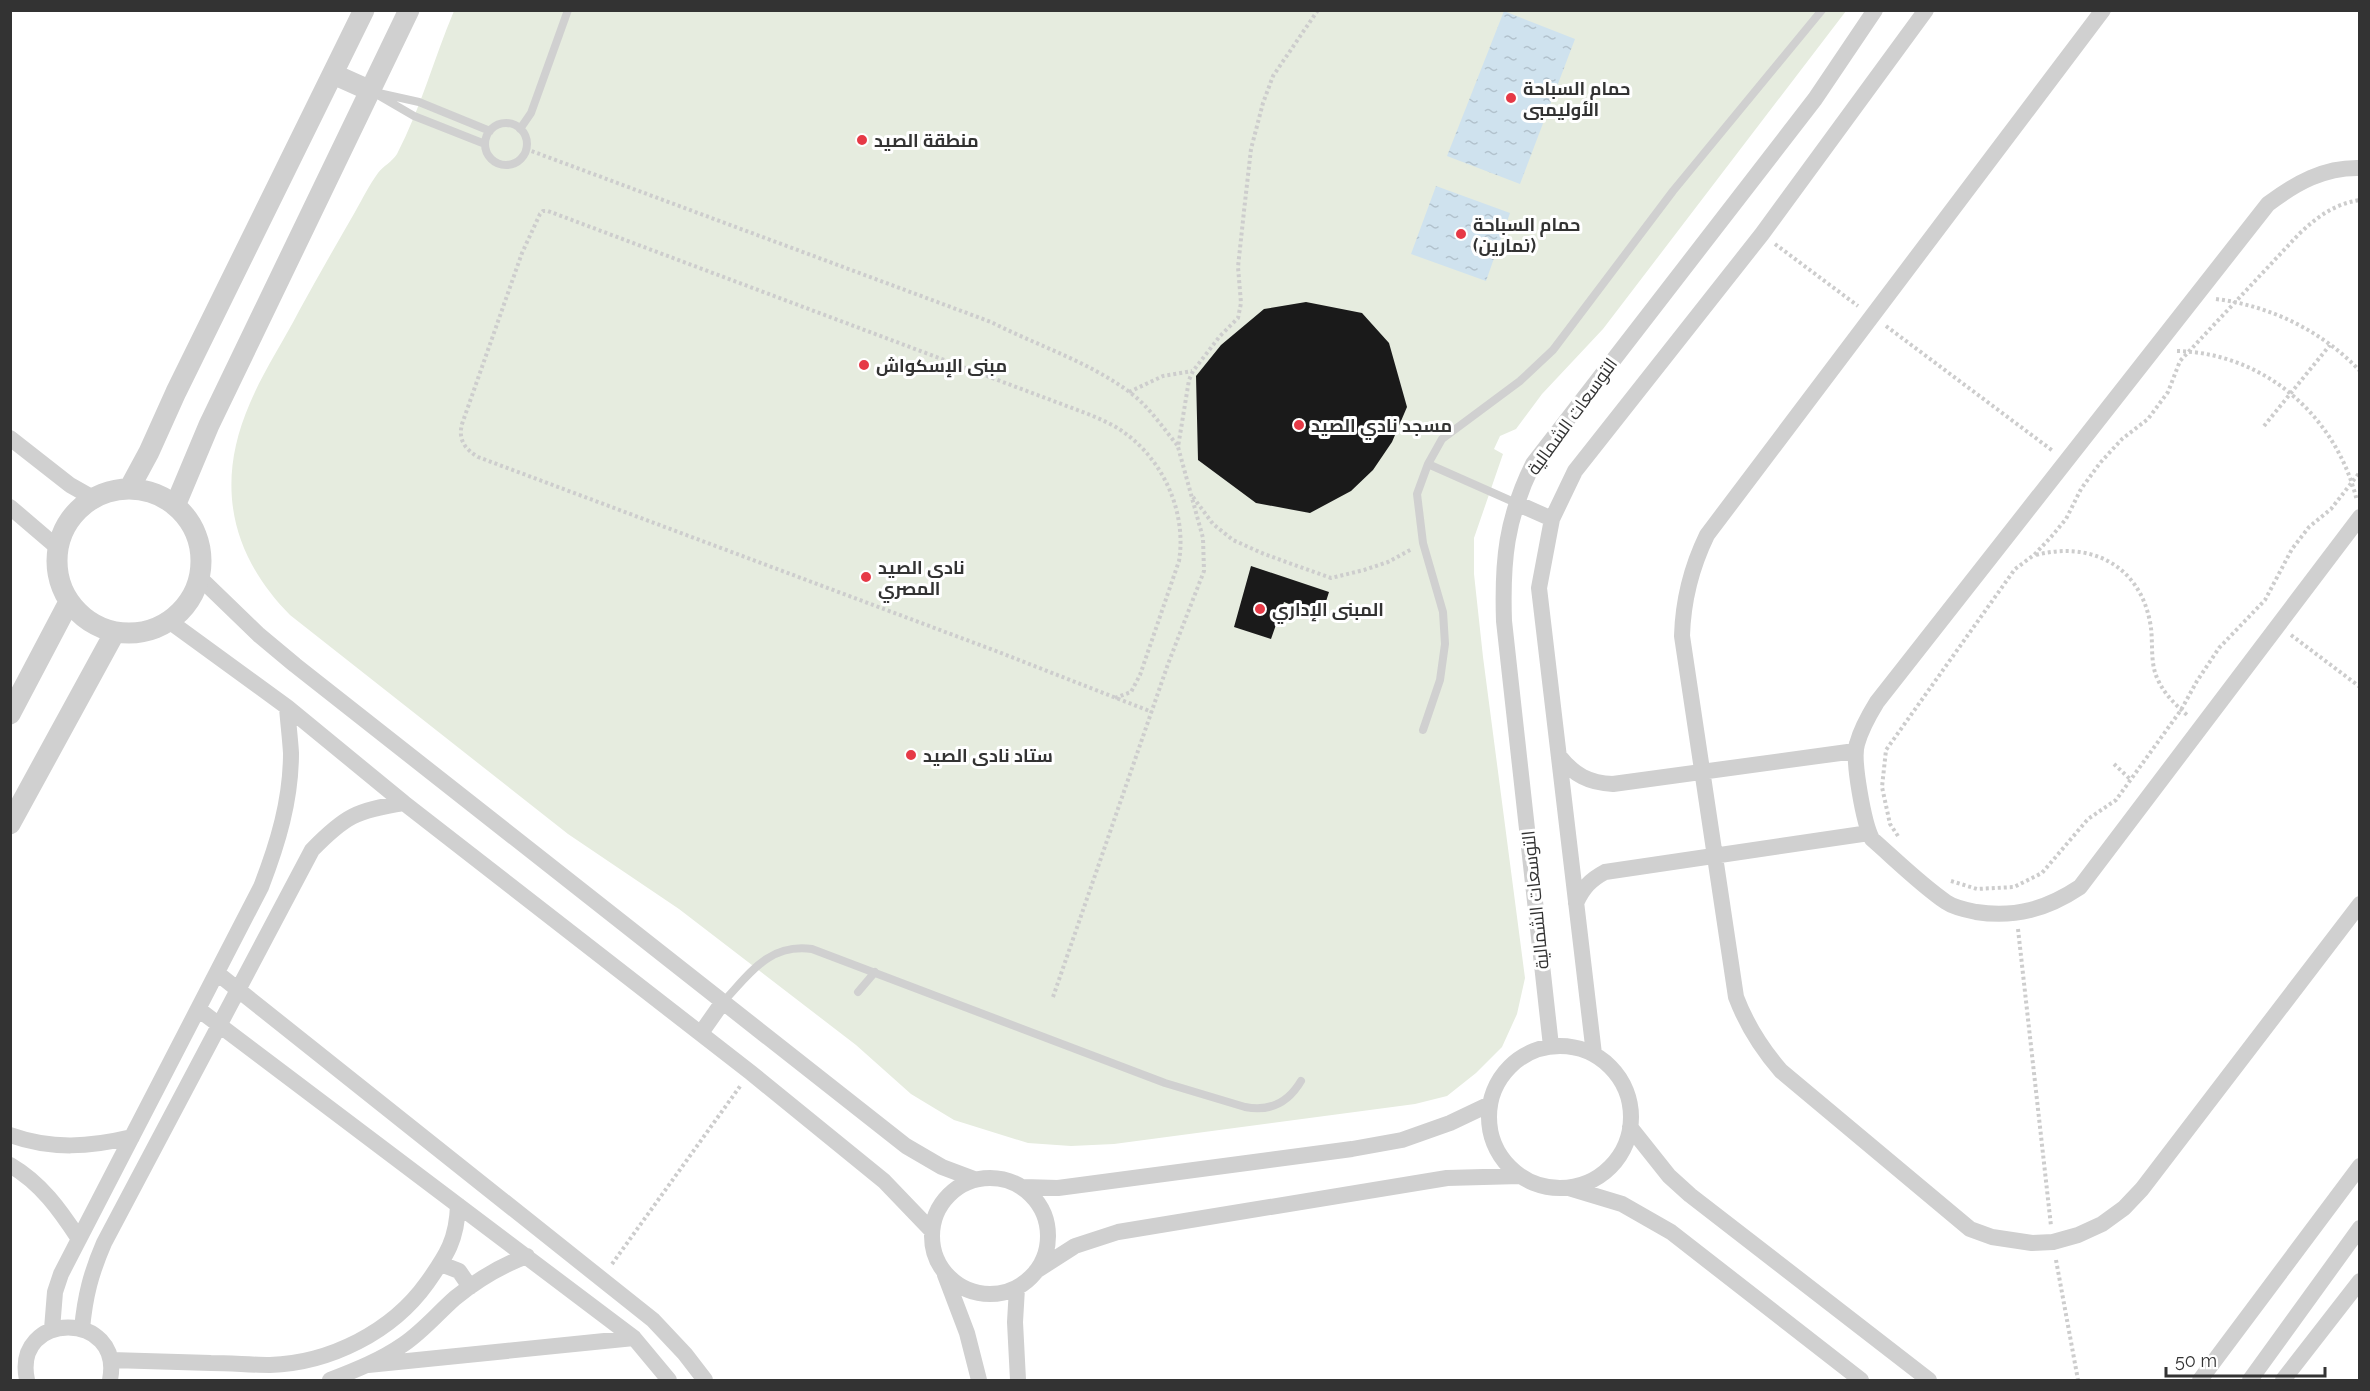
<svg xmlns="http://www.w3.org/2000/svg" width="2370" height="1391" viewBox="0 0 2370 1391" font-family="Raleway,Cairo,sans-serif">
	<style>
		.green { fill: #e6ecdf }
		.water { fill: url(#water-ripples) }
		.building { fill: #1a1a1a }
		.lines { fill: none; stroke-linecap: round; stroke-linejoin: round }
		.path { stroke: #cdcdcd; stroke-width: 4; stroke-dasharray: 3 3; stroke-linecap: butt }
		.service { stroke: #d0d0d0; stroke-width: 8 }
		.minor { stroke: #d0d0d0; stroke-width: 16 }
		.tertiary { stroke: #d0d0d0; stroke-width: 21 }
		.poi-dot { fill: #e63946; stroke: #fff; stroke-width: 2 }
		.labels { text-anchor: middle; dominant-baseline: central; stroke-width: 6; stroke-linejoin: round; paint-order: stroke }
		.poi-label { font-size: 18px; font-weight: bold; fill: #333; stroke: #fff; text-anchor: start }
		.street-label { font-size: 18px; fill: #333; stroke: #fff }
	</style>
	<defs>
		<pattern id="water-ripples" width="26" height="14" patternUnits="userSpaceOnUse" patternTransform="scale(1.5)"><rect width="26" height="14" fill="#cfe2ee"/><path d="M2 4q2-2 4 0t4 0M15 11q2-2 4 0t4 0" fill="none" stroke="#b2c2cd"/></pattern>
	</defs>
	<rect width="100%" height="100%" fill="#fff"/>
	<path class="green" d="M 454,11 L 1846,11 L 1603,329 L 1542,394 L 1516,429 L 1500,436 L 1494,449 L 1503,454 L 1474,538 L 1474,574 L 1483,657 L 1525,978 L 1517,1014 L 1502,1047 L 1476,1073 L 1447,1096 L 1415,1104 L 1114,1144 L 1071,1146 L 1028,1143 L 954,1120 L 911,1094 L 856,1045 L 679,909 L 568,834 L 290,615 C 230,554 215,483 250,403 C 263,372 283,342 299,311 C 317,278 336,245 355,212 C 362,200 369,185 378,173 C 383,166 392,162 397,154 C 421,108 434,58 454,11 Z"/>
	<path class="water" d="M 1504,11 L 1575,39 L 1520,184 L 1447,156 Z
		M 1436,186 L 1510,213 L 1486,281 L 1411,254 Z"/>
	<path class="building" d="M 1306,302 L 1362,313 L 1389,343 L 1407,407 L 1392,442 L 1373,470 L 1351,491 L 1310,513 L 1256,503 L 1198,460 L 1196,376 L 1221,345 L 1264,309 Z
		M 1251,566 L 1329,592 L 1321,617 L 1284,602 L 1271,639 L 1234,627 Z"/>
	<g class="lines">
		<path class="path" d="M 526,149 L 991,322 C 1036,345 1087,361 1128,391 C 1148,405 1163,428 1178,446
			M 1775,244 L 1858,306
			M 2216,299 C 2271,306 2322,331 2360,371
			M 1886,326 L 2053,451
			M 2177,351 C 2265,353 2337,417 2357,501
			M 1129,392 L 1163,376 L 1192,371
			M 2264,426 L 2330,345
			M 1193,497 L 1213,524 L 1233,540 L 1264,554 L 1331,578 L 1364,570 L 1388,562 L 1412,549
			M 2036,555 C 2089,541 2139,564 2150,622 C 2154,641 2149,662 2158,680 C 2165,695 2175,704 2187,715
			M 2291,635 L 2360,687
			M 1115,698 L 1131,692 L 1140,675 L 1179,561 C 1187,512 1163,459 1122,431 C 1112,424 1100,419 1088,414 L 548,211 L 543,211 L 540,214 L 522,253 L 462,424 C 458,440 465,449 478,457 L 996,651 L 1152,712
			M 2114,764 L 2131,780
			M 1898,836 L 1890,824 L 1882,787 L 1886,750 L 2015,569 L 2034,555 L 2051,537 L 2066,519 L 2081,489 L 2100,463 L 2122,439 L 2148,419 L 2168,392 L 2180,361 L 2299,234 C 2317,217 2334,204 2360,200
			M 1951,881 L 1977,889 L 2014,887 L 2042,873 L 2088,819 L 2116,800 L 2181,710 L 2197,681 L 2219,648 L 2265,600 L 2292,549 L 2309,527 L 2331,509 L 2360,472
			M 2018,929 L 2051,1226
			M 1053,997 L 1168,664 L 1204,571 L 1203,538 L 1178,447 L 1189,380 L 1193,371 L 1220,336 L 1238,318 L 1241,303 L 1238,267 L 1244,211 L 1251,149 L 1263,103 L 1273,76 L 1318,10
			M 2056,1260 L 2078,1380
			M 612,1264 L 741,1085"/>
		<path class="service" d="M 371,91 L 414,116 L 485,144
			M 374,92 L 419,102 L 490,131
			M485 144a21 21 0 1 1 42 0a21 21 0 1 1-42 0Z
			M 520,129 L 531,113 L 568,10
			M 1428,464 L 1516,503
			M 1423,730 L 1440,680 L 1445,644 L 1443,612 L 1423,543 L 1417,494 L 1428,464 L 1442,439 L 1520,381 L 1553,350 L 1673,191 L 1822,10
			M 858,992 L 875,972
			M 722,1003 C 749,975 768,943 812,949 L 1165,1083 L 1245,1107 C 1270,1112 1288,1103 1301,1081"/>
		<path class="minor" d="M 2103,10 L 1707,535 C 1691,568 1683,600 1682,636 L 1736,997 C 1747,1026 1761,1048 1781,1071 L 1970,1229 L 1992,1237 L 2032,1243 L 2053,1242 L 2078,1235 L 2102,1224 L 2124,1208 L 2142,1189 L 2360,904
			M 2360,168 C 2324,167 2296,183 2268,204 L 1877,702 C 1869,715 1861,729 1857,744 C 1852,760 1864,824 1872,839 C 1896,860 1920,884 1946,902 C 1953,907 1966,910 1976,912 C 2015,918 2047,909 2080,887 L 2360,517
			M 10,438 L 70,485 L 93,498
			M 1516,503 L 1552,519
			M 10,507 L 58,548
			M 199,577 L 259,635 L 295,665 L 906,1146 L 942,1167 L 974,1179
			M 169,621 L 287,707 L 404,803 L 750,1072 L 884,1181 L 932,1231
			M 1559,756 C 1574,775 1589,783 1613,784 L 1855,751
			M 1576,903 C 1583,888 1590,880 1605,872 L 1869,833
			M 217,973 L 653,1320 L 685,1354 L 705,1380
			M 198,1009 L 634,1338 L 669,1380
			M 701,1033 L 722,1003
			M 1551,1046 L 1504,621 C 1502,561 1506,519 1533,464 L 1815,99 L 1875,10
			M1489 1117a71 71 0 1 1 142 0a71 71 0 1 1-142 0Z
			M 1594,1054 L 1539,588 L 1552,519 L 1575,471 L 1762,234 L 1926,10
			M 1630,1127 L 1669,1176 L 1690,1195 L 1929,1380
			M 10,1135 C 52,1150 90,1147 132,1137
			M 10,1165 C 41,1183 60,1210 79,1239
			M932 1236a58 58 0 1 1 116 0a58 58 0 1 1-116 0Z
			M 1023,1187 L 1058,1188 L 1352,1149 L 1402,1140 L 1450,1123 L 1490,1104
			M 1569,1188 L 1622,1204 L 1671,1232 L 1861,1380
			M 441,1264 L 459,1271 L 470,1287
			M 1036,1271 L 1075,1246 L 1118,1232 L 1447,1178 L 1520,1176
			M 945,1275 L 967,1333 L 979,1380
			M 1017,1288 L 1015,1322 L 1018,1380
			M 52,1329 L 55,1292 L 61,1274 L 261,887 C 278,843 291,800 291,753 C 290,737 288,722 287,707
			M 82,1329 C 85,1296 91,1273 104,1243 L 312,850 C 345,816 357,810 404,803
			M 111,1360 C 144,1361 178,1362 211,1363 C 231,1363 251,1365 270,1365 C 330,1363 392,1332 427,1283 C 447,1255 457,1239 458,1205
			M 368,1365 L 634,1338
			M 27,1380 C 12,1310 124,1310 110,1380
			M 330,1380 C 356,1370 381,1360 404,1344 C 423,1331 438,1313 455,1298 C 477,1280 500,1266 527,1256
			M 2200,1380 L 2360,1166
			M 2250,1380 L 2360,1228
			M 2283,1380 L 2360,1281"/>
		<path class="tertiary" d="M 333,74 L 371,91
			M 129,489 L 149,452 L 176,392 L 364,10
			M57 561a72 72 0 1 1 144 0a72 72 0 1 1-144 0Z
			M 175,506 L 209,425 L 409,10
			M 10,714 L 69,602
			M 10,824 L 115,632"/>
	</g>
	<g class="poi-dot">
		<circle cx="1511" cy="98" r="6"/>
		<circle cx="862" cy="140" r="6"/>
		<circle cx="1461" cy="234" r="6"/>
		<circle cx="864" cy="365" r="6"/>
		<circle cx="1299" cy="425" r="6"/>
		<circle cx="866" cy="577" r="6"/>
		<circle cx="1260" cy="609" r="6"/>
		<circle cx="911" cy="755" r="6"/>
	</g>
	<g class="labels">
		<g class="poi-label">
			<text x="1523" y="88">حمام السباحة<tspan x="1523" dy="21">الأوليمبى</tspan></text>
			<text x="874" y="140">منطقة الصيد</text>
			<text x="1473" y="224">حمام السباحة<tspan x="1473" dy="21">(تمارين)</tspan></text>
			<text x="876" y="365">مبنى الإسكواش</text>
			<text x="1311" y="425">مسجد نادي الصيد</text>
			<text x="878" y="567">نادى الصيد<tspan x="878" dy="21">المصري</tspan></text>
			<text x="1272" y="609">المبنى الإداري</text>
			<text x="923" y="755">ستاد نادى الصيد</text>
		</g>
		<g class="street-label">
			<text transform="translate(1572 416) rotate(-54)">التوسعات الشمالية</text>
			<text transform="translate(1535 900) rotate(-96)">التوسعات الشمالية</text>
		</g>
	</g>
	<rect width="2370" height="1391" fill="none" stroke="#333333" stroke-width="24"/>
	<path d="M2166 1367v9h159v-9" fill="none" stroke="#333333" stroke-width="3"/>
	<text x="2175" y="1367" font-size="18" fill="#333333" stroke="#ffffff" stroke-width="4.5" paint-order="stroke">50 m</text>
</svg>
